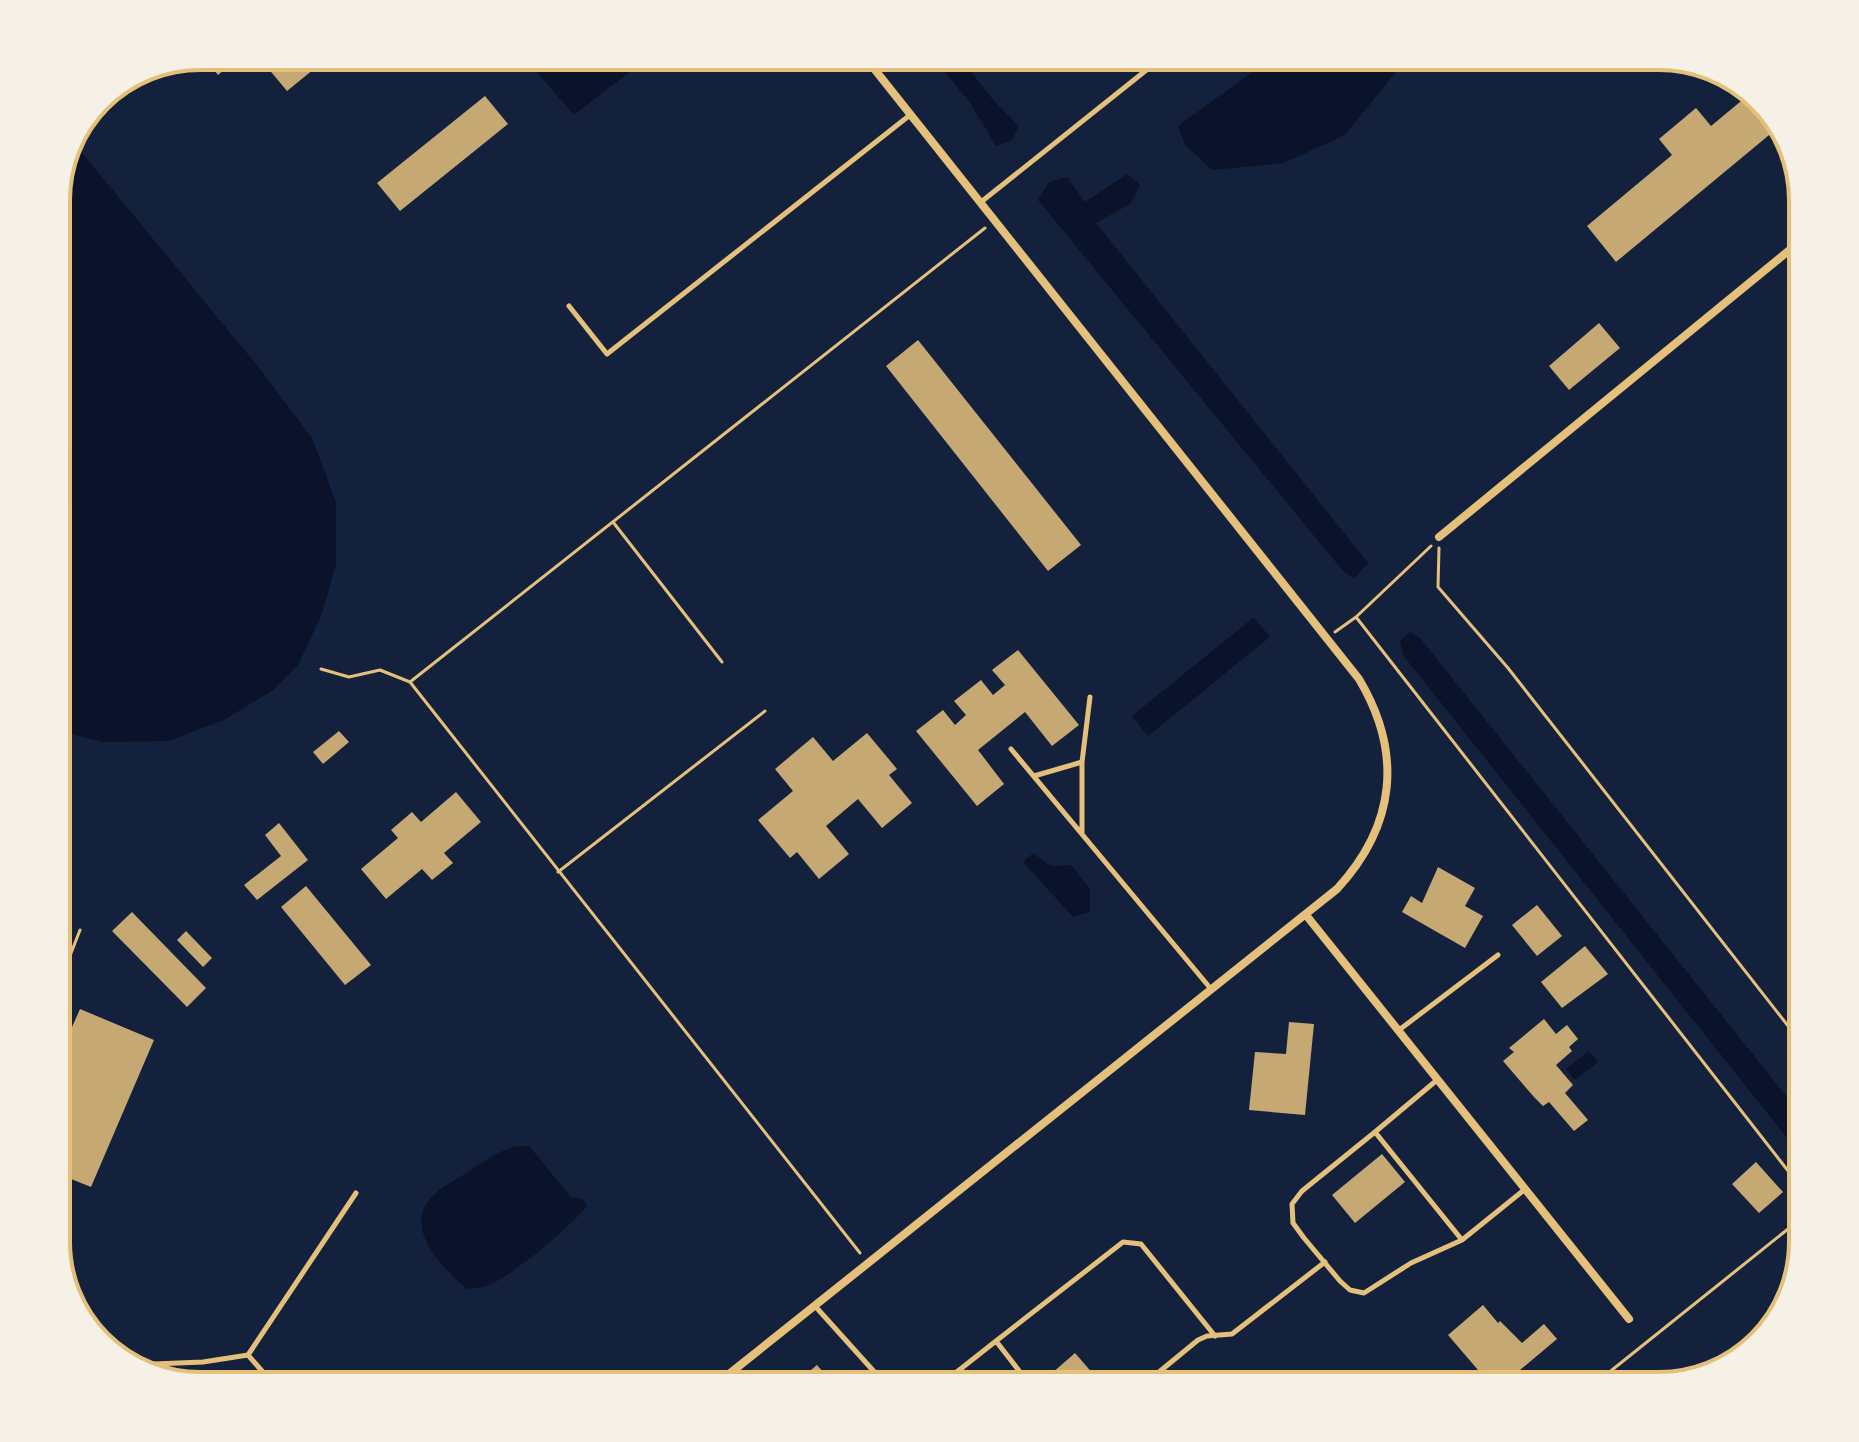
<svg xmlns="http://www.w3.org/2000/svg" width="1859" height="1442" viewBox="0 0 1859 1442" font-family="Literata,serif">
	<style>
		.water { fill: #0b132b }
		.building { fill: #c6a872 }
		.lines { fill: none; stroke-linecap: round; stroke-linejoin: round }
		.path { stroke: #e5c07b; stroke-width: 3 }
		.service { stroke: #e5c07b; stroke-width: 5 }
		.minor { stroke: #e5c07b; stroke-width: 8 }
		.rim { fill: none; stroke: #e5c07b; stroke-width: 4 }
	</style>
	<rect width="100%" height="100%" fill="#14213d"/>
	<path class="water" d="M 538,56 L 624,56 L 646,59 L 574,115 L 529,63 Z
		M 932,56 L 959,56 L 994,101 L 1019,126 L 1012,140 L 996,146 L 970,103 Z
		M 1274,56 L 1409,56 L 1345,135 L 1284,163 L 1212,170 L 1185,145 L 1178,126 Z
		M 70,138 L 260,369 L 312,438 L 336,502 L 336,564 L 322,614 L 298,665 L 273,690 L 224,720 L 168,741 L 103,742 L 56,730 L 56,190 Z
		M 1127,174 L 1140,185 L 1130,204 L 1096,223 L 1368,563 L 1354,579 L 1343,571 L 1038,200 L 1049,182 L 1067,177 L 1085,202 Z
		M 1254,617 L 1270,637 L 1148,736 L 1132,716 Z
		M 1410,632 L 1420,638 L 1803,1117 L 1803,1158 L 1403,655 L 1400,641 Z
		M 1033,853 L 1051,866 L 1071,865 L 1090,889 L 1090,912 L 1073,917 L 1023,862 Z
		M 1589,1051 L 1598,1062 L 1575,1080 L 1566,1069 Z
		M 517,1146 L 529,1146 L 571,1197 L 583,1199 L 587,1206 C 570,1227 512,1277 486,1286 C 480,1288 473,1288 467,1289 C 448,1273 409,1236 425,1206 C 432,1192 450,1183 463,1175 C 481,1164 497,1151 517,1146 Z"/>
	<path class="building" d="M 202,56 L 241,56 L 218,75 Z
		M 268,56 L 330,56 L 287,91 L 262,61 Z
		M 1752,92 L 1780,126 L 1616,262 L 1587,226 L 1672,155 L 1659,139 L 1696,108 L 1711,126 Z
		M 485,96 L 508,124 L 400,211 L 377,183 Z
		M 1599,323 L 1620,348 L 1569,390 L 1549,366 Z
		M 918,340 L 1081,545 L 1048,571 L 886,366 Z
		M 1018,650 L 1079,725 L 1052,746 L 1025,712 L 978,750 L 1004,784 L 977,806 L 916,731 L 943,710 L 955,725 L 966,715 L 954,701 L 981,680 L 993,695 L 1005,685 L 992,670 Z
		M 339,731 L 349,742 L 323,764 L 313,752 Z
		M 867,733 L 897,769 L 889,775 L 912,803 L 882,828 L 858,799 L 826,826 L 849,854 L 819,879 L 797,852 L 790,858 L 758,820 L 793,791 L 775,769 L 813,737 L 833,761 Z
		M 456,792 L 481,822 L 444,853 L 453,863 L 432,880 L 422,869 L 386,899 L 361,869 L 398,838 L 391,830 L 412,812 L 421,822 Z
		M 279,823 L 308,860 L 257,900 L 244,885 L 281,856 L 265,835 Z
		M 1438,867 L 1475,888 L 1465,906 L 1483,916 L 1465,948 L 1402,912 L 1411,896 L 1422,903 Z
		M 306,886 L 371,965 L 345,985 L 281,907 Z
		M 1537,905 L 1562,936 L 1537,956 L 1512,925 Z
		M 132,912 L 206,988 L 187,1007 L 112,931 Z
		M 186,931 L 212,958 L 203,967 L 177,940 Z
		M 1585,946 L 1608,974 L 1562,1008 L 1541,982 Z
		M 80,1009 L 154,1040 L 91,1187 L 56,1173 L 56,1063 Z
		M 1544,1019 L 1556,1034 L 1567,1025 L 1578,1039 L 1569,1047 L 1572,1051 L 1556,1065 L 1573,1085 L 1565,1093 L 1588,1120 L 1574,1131 L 1549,1102 L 1543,1106 L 1534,1097 L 1503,1061 L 1514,1052 L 1509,1048 Z
		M 1289,1022 L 1314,1024 L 1305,1115 L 1249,1110 L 1255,1052 L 1286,1054 Z
		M 1382,1154 L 1405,1182 L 1355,1223 L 1332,1195 Z
		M 1756,1162 L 1783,1192 L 1759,1213 L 1732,1184 Z
		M 1483,1305 L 1498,1323 L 1500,1321 L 1522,1343 L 1544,1324 L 1557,1339 L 1501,1386 L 1473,1386 L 1468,1379 L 1478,1370 L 1448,1335 Z
		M 1075,1353 L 1101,1383 L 1098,1386 L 1061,1386 L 1051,1374 Z
		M 817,1365 L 835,1386 L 792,1386 Z"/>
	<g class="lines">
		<path class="path" d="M 613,522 L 722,662
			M 1439,548 L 1438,587 L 1508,668 L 1803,1045
			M 1356,617 L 1803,1190
			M 1335,632 L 1356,617 L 1431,546
			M 321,669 L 349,677 L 380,670 L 410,682
			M 558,872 L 765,711
			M 56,992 L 80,930
			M 860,1253 L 410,682 L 985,228
			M 1592,1386 L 1803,1217"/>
		<path class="service" d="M 981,202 L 1164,56
			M 569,306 L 607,354 L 910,115
			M 1011,749 L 1211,989
			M 1034,776 L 1082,762
			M 1082,833 L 1082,762 L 1090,697
			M 1399,1030 L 1498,955
			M 1437,1080 L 1375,1132 L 1462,1240 L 1524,1190
			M 1375,1132 L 1302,1191 L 1292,1204 L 1293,1223 L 1304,1238 L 1340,1281 L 1350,1290 L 1364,1293 L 1411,1263 L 1462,1240
			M 815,1306 L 887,1386
			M 996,1341 L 1123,1242 L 1141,1244 L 1215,1336
			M 248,1355 L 275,1386
			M 151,1369 L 154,1364 L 203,1362 L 248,1355 L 356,1193
			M 732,1371 L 744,1386
			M 939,1386 L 996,1341 L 1027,1381
			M 1142,1386 L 1198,1340 L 1207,1336 L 1232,1334 L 1325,1262"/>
		<path class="minor" d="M 1439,537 L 1803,239
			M 1306,915 L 1629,1319
			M 714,1386 L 1337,889 C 1396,825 1403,753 1359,679 L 864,56"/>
	</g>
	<path d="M0 0H1859V1442H0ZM200 70H1659A130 130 0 0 1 1789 200V1242A130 130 0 0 1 1659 1372H200A130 130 0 0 1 70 1242V200A130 130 0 0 1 200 70Z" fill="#f6f1e7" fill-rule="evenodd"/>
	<path class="rim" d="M200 70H1659A130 130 0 0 1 1789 200V1242A130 130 0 0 1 1659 1372H200A130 130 0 0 1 70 1242V200A130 130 0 0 1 200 70Z"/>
</svg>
